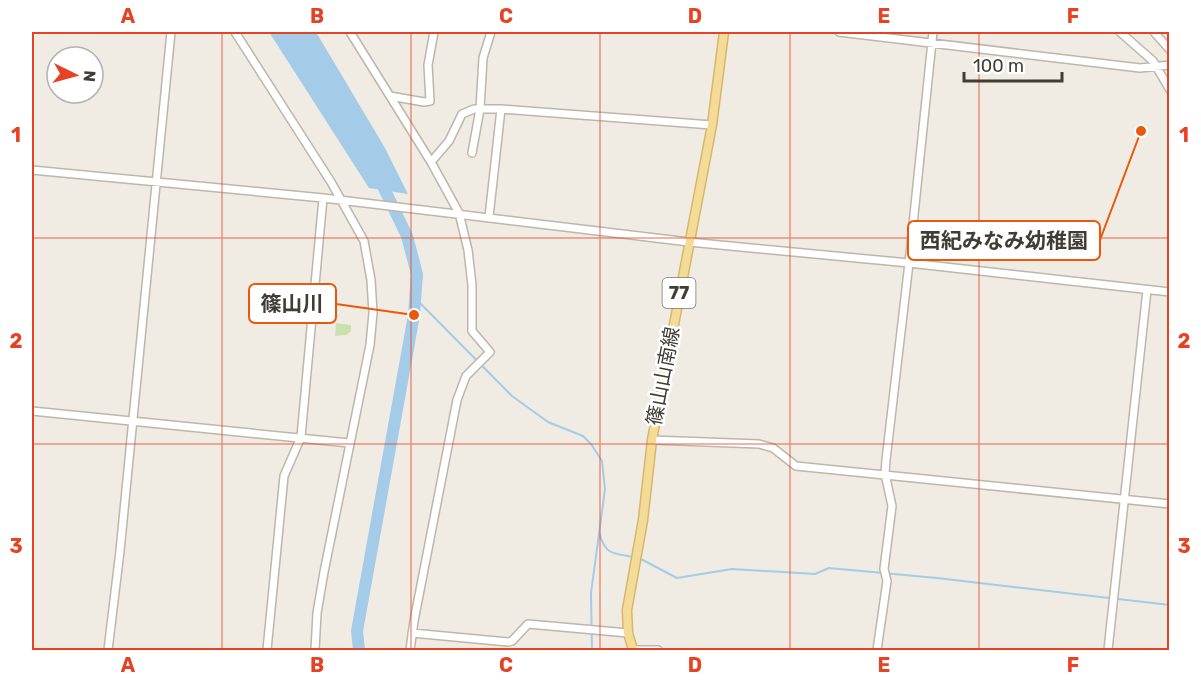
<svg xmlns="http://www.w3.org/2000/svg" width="1201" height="682" viewBox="0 0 1201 682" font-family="Rubik,'Noto Sans JP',sans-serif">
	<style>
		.green { fill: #cae1af }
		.water { fill: #a4cce8 }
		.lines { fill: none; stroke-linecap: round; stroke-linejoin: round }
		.stream { stroke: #a4cce8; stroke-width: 2 }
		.river { stroke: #a4cce8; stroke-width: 12 }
		.minor-casing { stroke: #bdb6aa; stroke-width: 10 }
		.major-casing { stroke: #d7b76a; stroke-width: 11 }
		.minor { stroke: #fff; stroke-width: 7 }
		.major { stroke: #f4db98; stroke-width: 8 }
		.grid { fill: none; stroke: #e54324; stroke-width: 1.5; stroke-opacity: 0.55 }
		.labels { text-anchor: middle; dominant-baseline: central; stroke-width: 5; stroke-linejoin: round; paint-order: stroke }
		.shield { fill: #fff; stroke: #7a7671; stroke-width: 1.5 }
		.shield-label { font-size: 18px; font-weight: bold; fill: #413c34 }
		.street-label { font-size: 20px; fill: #413c34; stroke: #fff }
		.leader { fill: none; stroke: #e8590c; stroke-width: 2 }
		.callout-dot { fill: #e8590c; stroke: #fff; stroke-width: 2 }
		.callout { fill: #fff; stroke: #e8590c; stroke-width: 2 }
		.callout-label { font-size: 21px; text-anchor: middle; font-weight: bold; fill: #413c34 }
		.neatline { fill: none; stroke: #e54324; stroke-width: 2 }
		.grid-label { font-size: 20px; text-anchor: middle; font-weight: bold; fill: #e54324 }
	</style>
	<rect width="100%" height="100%" fill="#f0ece3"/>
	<path class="green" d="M 336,323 L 351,325 L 351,331 L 346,335 L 335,336 Z"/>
	<path class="water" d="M 269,32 L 316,32 L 385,148 L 408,194 L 369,188 Z"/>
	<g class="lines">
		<path class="stream" d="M 415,298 L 512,396 L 548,422 L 583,436 L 591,444 L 602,461 L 605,489 L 591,593 L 592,650
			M 599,532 C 605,555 612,553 634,557
			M 639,558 L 677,578 L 732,569 L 815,574 L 829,568 L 937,578 L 1170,605"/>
		<path class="river" d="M 359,650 L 357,631 L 414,315 L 417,274 L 407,236 L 378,176"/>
		<defs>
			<path id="minor" d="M 235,32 L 331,182 L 364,241 L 371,280 L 373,313 L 370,345 L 324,572 L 317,613 L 315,650
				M 350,32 L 431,162 L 459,213 L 468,250 L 472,285 L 472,331 L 490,352 L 466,376 L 457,400 L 414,621 L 410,650
				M 839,32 L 1140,68 L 1170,65
				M 1120,32 L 1153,61 L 1170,90
				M 1154,32 L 1170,50
				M 390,96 L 424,102 L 430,101 L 428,65 L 434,32
				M 472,153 L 480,109 L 483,58 L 491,32
				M 431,162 L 449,141 L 462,114 L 474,109 L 501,109 L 712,125
				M 32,170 L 323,198 L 689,242 L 909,263 L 1170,292
				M 489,217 L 501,109
				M 32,411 L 349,443
				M 652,440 L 759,444 L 773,448 L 796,466 L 1170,504
				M 412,633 L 508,642 L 512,641 L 528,624 L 628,633
				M 108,650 L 120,551 L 171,32
				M 267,650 L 284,476 L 301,437 L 323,198
				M 633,650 L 658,650
				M 877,650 L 887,581 L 884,569 L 892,506 L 885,474 L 886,460 L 909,263 L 933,32
				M 1108,650 L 1147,290"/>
			<path id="major" d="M 633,650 L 628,633 L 627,610 L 643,520 L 652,440 L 712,125 L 724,32"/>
		</defs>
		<use href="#minor" class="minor-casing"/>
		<use href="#major" class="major-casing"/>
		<use href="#minor" class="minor"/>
		<use href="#major" class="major"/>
	</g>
	<path class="grid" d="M 222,32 L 222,650M 411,32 L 411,650M 600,32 L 600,650M 790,32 L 790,650M 979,32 L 979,650M 32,238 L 1170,238M 32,444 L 1170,444"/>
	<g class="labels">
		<rect class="shield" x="662.5" y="278" width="33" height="30" rx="4.5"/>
		<g class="shield-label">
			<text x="679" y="293">77</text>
		</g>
		<g class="street-label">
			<text transform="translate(663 376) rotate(-79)">篠山山南線</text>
		</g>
	</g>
	<path class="leader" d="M1141 131L1100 240M414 315L336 304"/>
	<g class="callout-dot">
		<circle cx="1141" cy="131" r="6"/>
		<circle cx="414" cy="315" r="6"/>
	</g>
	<g class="callout">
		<rect x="908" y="221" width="192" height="39" rx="6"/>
		<rect x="249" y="284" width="87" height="39" rx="6"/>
	</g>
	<g class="callout-label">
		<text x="1004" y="248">西紀みなみ幼稚園</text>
		<text x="292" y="311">篠山川</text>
	</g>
	<rect width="1201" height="682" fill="none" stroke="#ffffff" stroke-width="66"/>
	<g transform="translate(75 75) rotate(95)"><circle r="28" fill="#ffffff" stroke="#b3b1ae" stroke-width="1.5"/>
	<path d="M0-4.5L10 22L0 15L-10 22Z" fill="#e54324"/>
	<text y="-9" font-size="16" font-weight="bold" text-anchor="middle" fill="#413c34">N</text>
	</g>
	<path d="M964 72v9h98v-9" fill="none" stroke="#413c34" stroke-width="3"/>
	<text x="973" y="72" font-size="18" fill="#413c34" stroke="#ffffff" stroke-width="4.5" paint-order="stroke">100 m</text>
	<rect x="33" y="33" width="1135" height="616" class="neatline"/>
	<g class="grid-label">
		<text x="128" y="23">A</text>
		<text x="317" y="23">B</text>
		<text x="506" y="23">C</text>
		<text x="695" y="23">D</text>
		<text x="884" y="23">E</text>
		<text x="1073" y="23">F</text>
		<text x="16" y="142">1</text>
		<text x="1184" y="142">1</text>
		<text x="16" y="348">2</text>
		<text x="1184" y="348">2</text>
		<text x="16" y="553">3</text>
		<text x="1184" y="553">3</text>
		<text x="128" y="672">A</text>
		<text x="317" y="672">B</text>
		<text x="506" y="672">C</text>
		<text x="695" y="672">D</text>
		<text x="884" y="672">E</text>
		<text x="1073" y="672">F</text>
	</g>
</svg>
